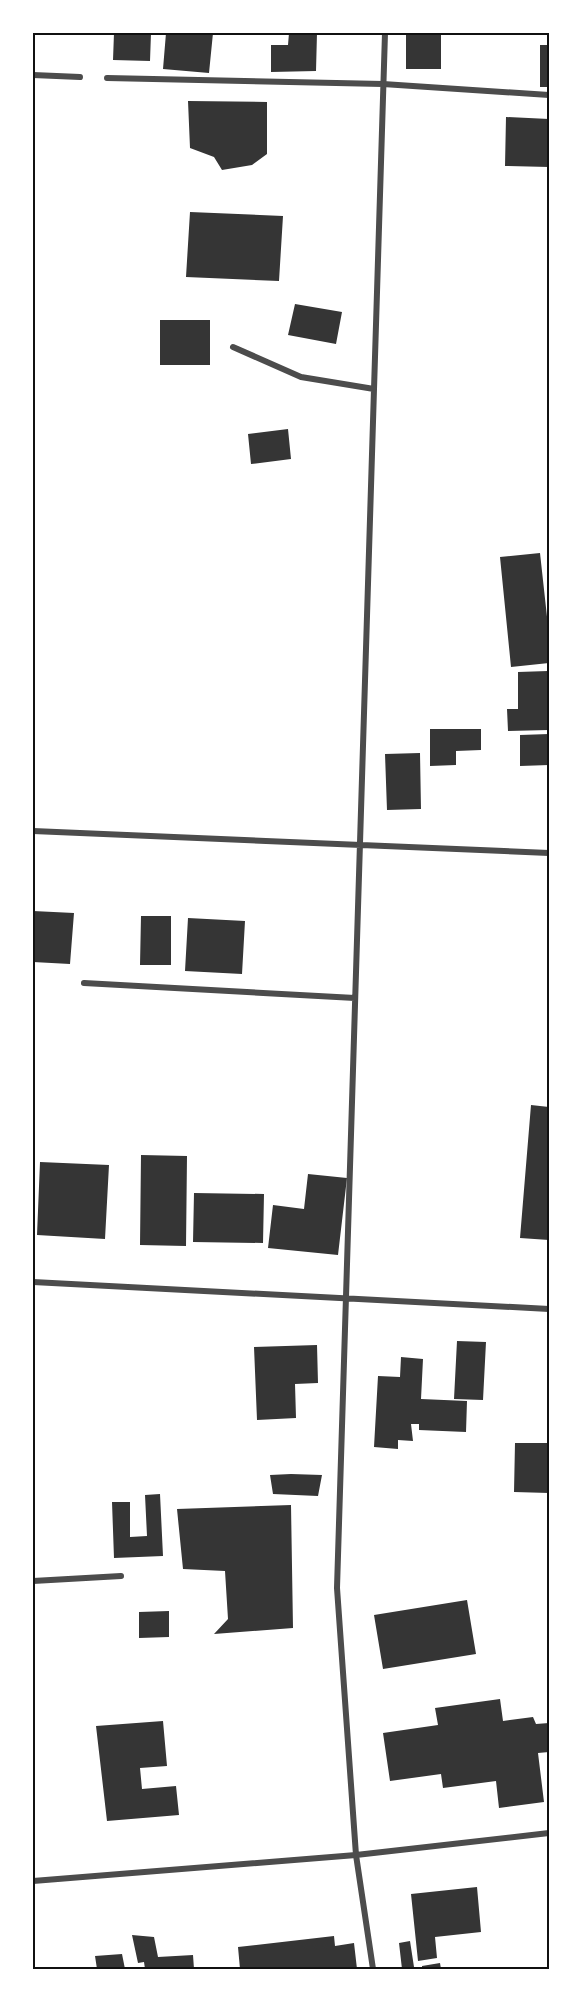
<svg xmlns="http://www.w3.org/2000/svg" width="582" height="2002" viewBox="0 0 582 2002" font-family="Cabin,sans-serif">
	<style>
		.building { fill: #353535 }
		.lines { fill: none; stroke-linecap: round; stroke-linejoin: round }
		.minor { stroke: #4c4c4c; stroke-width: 6 }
		.neatline { fill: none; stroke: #111; stroke-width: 2 }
	</style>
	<rect width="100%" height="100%" fill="#fff"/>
	<path class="building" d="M 114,33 L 151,33 L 150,61 L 113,60 Z
		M 166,33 L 213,33 L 209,73 L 163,69 Z
		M 289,33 L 317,33 L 316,71 L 271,72 L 271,45 L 288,45 Z
		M 406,33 L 441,33 L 441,69 L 406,69 Z
		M 540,45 L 549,45 L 549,87 L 540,87 Z
		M 188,101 L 267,102 L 267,154 L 252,165 L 222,170 L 214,157 L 190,148 Z
		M 506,117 L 549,119 L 549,167 L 505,166 Z
		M 190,212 L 283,216 L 279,281 L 186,277 Z
		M 295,304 L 342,312 L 336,344 L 288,335 Z
		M 160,320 L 210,320 L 210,365 L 160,365 Z
		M 288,429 L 291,459 L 251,464 L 248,434 Z
		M 540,553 L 549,635 L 549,663 L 511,667 L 500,557 Z
		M 548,671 L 549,730 L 508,731 L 507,709 L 518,709 L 518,672 Z
		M 430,729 L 481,729 L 481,750 L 456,751 L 456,765 L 430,766 Z
		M 549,734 L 549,765 L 520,766 L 520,735 Z
		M 420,753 L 421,809 L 387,810 L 385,754 Z
		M 33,911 L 74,913 L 70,964 L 33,962 Z
		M 141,916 L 171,916 L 171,965 L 140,965 Z
		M 188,918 L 245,921 L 242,974 L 185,971 Z
		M 531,1105 L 549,1107 L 549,1240 L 520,1238 Z
		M 141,1155 L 187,1156 L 186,1246 L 140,1245 Z
		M 40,1162 L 109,1165 L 105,1239 L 37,1235 Z
		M 308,1174 L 347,1178 L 338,1255 L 268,1248 L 273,1205 L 304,1209 Z
		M 194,1193 L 264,1194 L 263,1243 L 193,1242 Z
		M 457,1341 L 486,1342 L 483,1400 L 454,1399 Z
		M 317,1345 L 318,1383 L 295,1384 L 296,1418 L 257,1420 L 254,1347 Z
		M 401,1357 L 423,1359 L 421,1399 L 467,1401 L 466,1432 L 419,1430 L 419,1424 L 411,1424 L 413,1441 L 398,1440 L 398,1449 L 374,1447 L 378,1376 L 400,1377 Z
		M 515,1443 L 549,1443 L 549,1493 L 514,1492 Z
		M 291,1474 L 322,1475 L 318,1496 L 273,1494 L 270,1475 Z
		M 160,1494 L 163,1556 L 114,1558 L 112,1502 L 130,1502 L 130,1537 L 147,1536 L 145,1495 Z
		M 291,1505 L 293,1628 L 214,1634 L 228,1619 L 225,1571 L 183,1569 L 177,1509 Z
		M 467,1600 L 476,1654 L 383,1669 L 374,1615 Z
		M 169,1611 L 169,1637 L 139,1638 L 139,1612 Z
		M 500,1699 L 503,1721 L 533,1717 L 536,1724 L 549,1723 L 549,1752 L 538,1753 L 544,1802 L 499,1808 L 496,1781 L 443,1788 L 441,1774 L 390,1781 L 383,1733 L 438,1725 L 435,1708 Z
		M 163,1721 L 167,1766 L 140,1768 L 142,1789 L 176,1786 L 179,1815 L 107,1821 L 96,1726 Z
		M 477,1887 L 481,1932 L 435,1937 L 437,1958 L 418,1961 L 411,1894 Z
		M 132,1935 L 154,1937 L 158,1957 L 193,1955 L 194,1969 L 145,1969 L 144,1962 L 138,1963 Z
		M 334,1936 L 335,1946 L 354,1943 L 357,1969 L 240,1969 L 238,1947 Z
		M 410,1941 L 414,1967 L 402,1969 L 399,1943 Z
		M 122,1954 L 125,1969 L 97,1969 L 95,1956 Z
		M 440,1963 L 441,1969 L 422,1969 L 422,1966 Z"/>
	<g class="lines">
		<path class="minor" d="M 33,75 L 80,77
			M 107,78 L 383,84 L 549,95
			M 233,347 L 301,377 L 374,389
			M 33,831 L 549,853
			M 84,983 L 355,998
			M 33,1282 L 549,1309
			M 33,1581 L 121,1576
			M 33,1881 L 356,1855 L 549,1833
			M 373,1969 L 356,1855 L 337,1588 L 385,33"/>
	</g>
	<rect width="582" height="2002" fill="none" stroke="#ffffff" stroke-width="69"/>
	<rect x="34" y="34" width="514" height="1934" class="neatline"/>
</svg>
